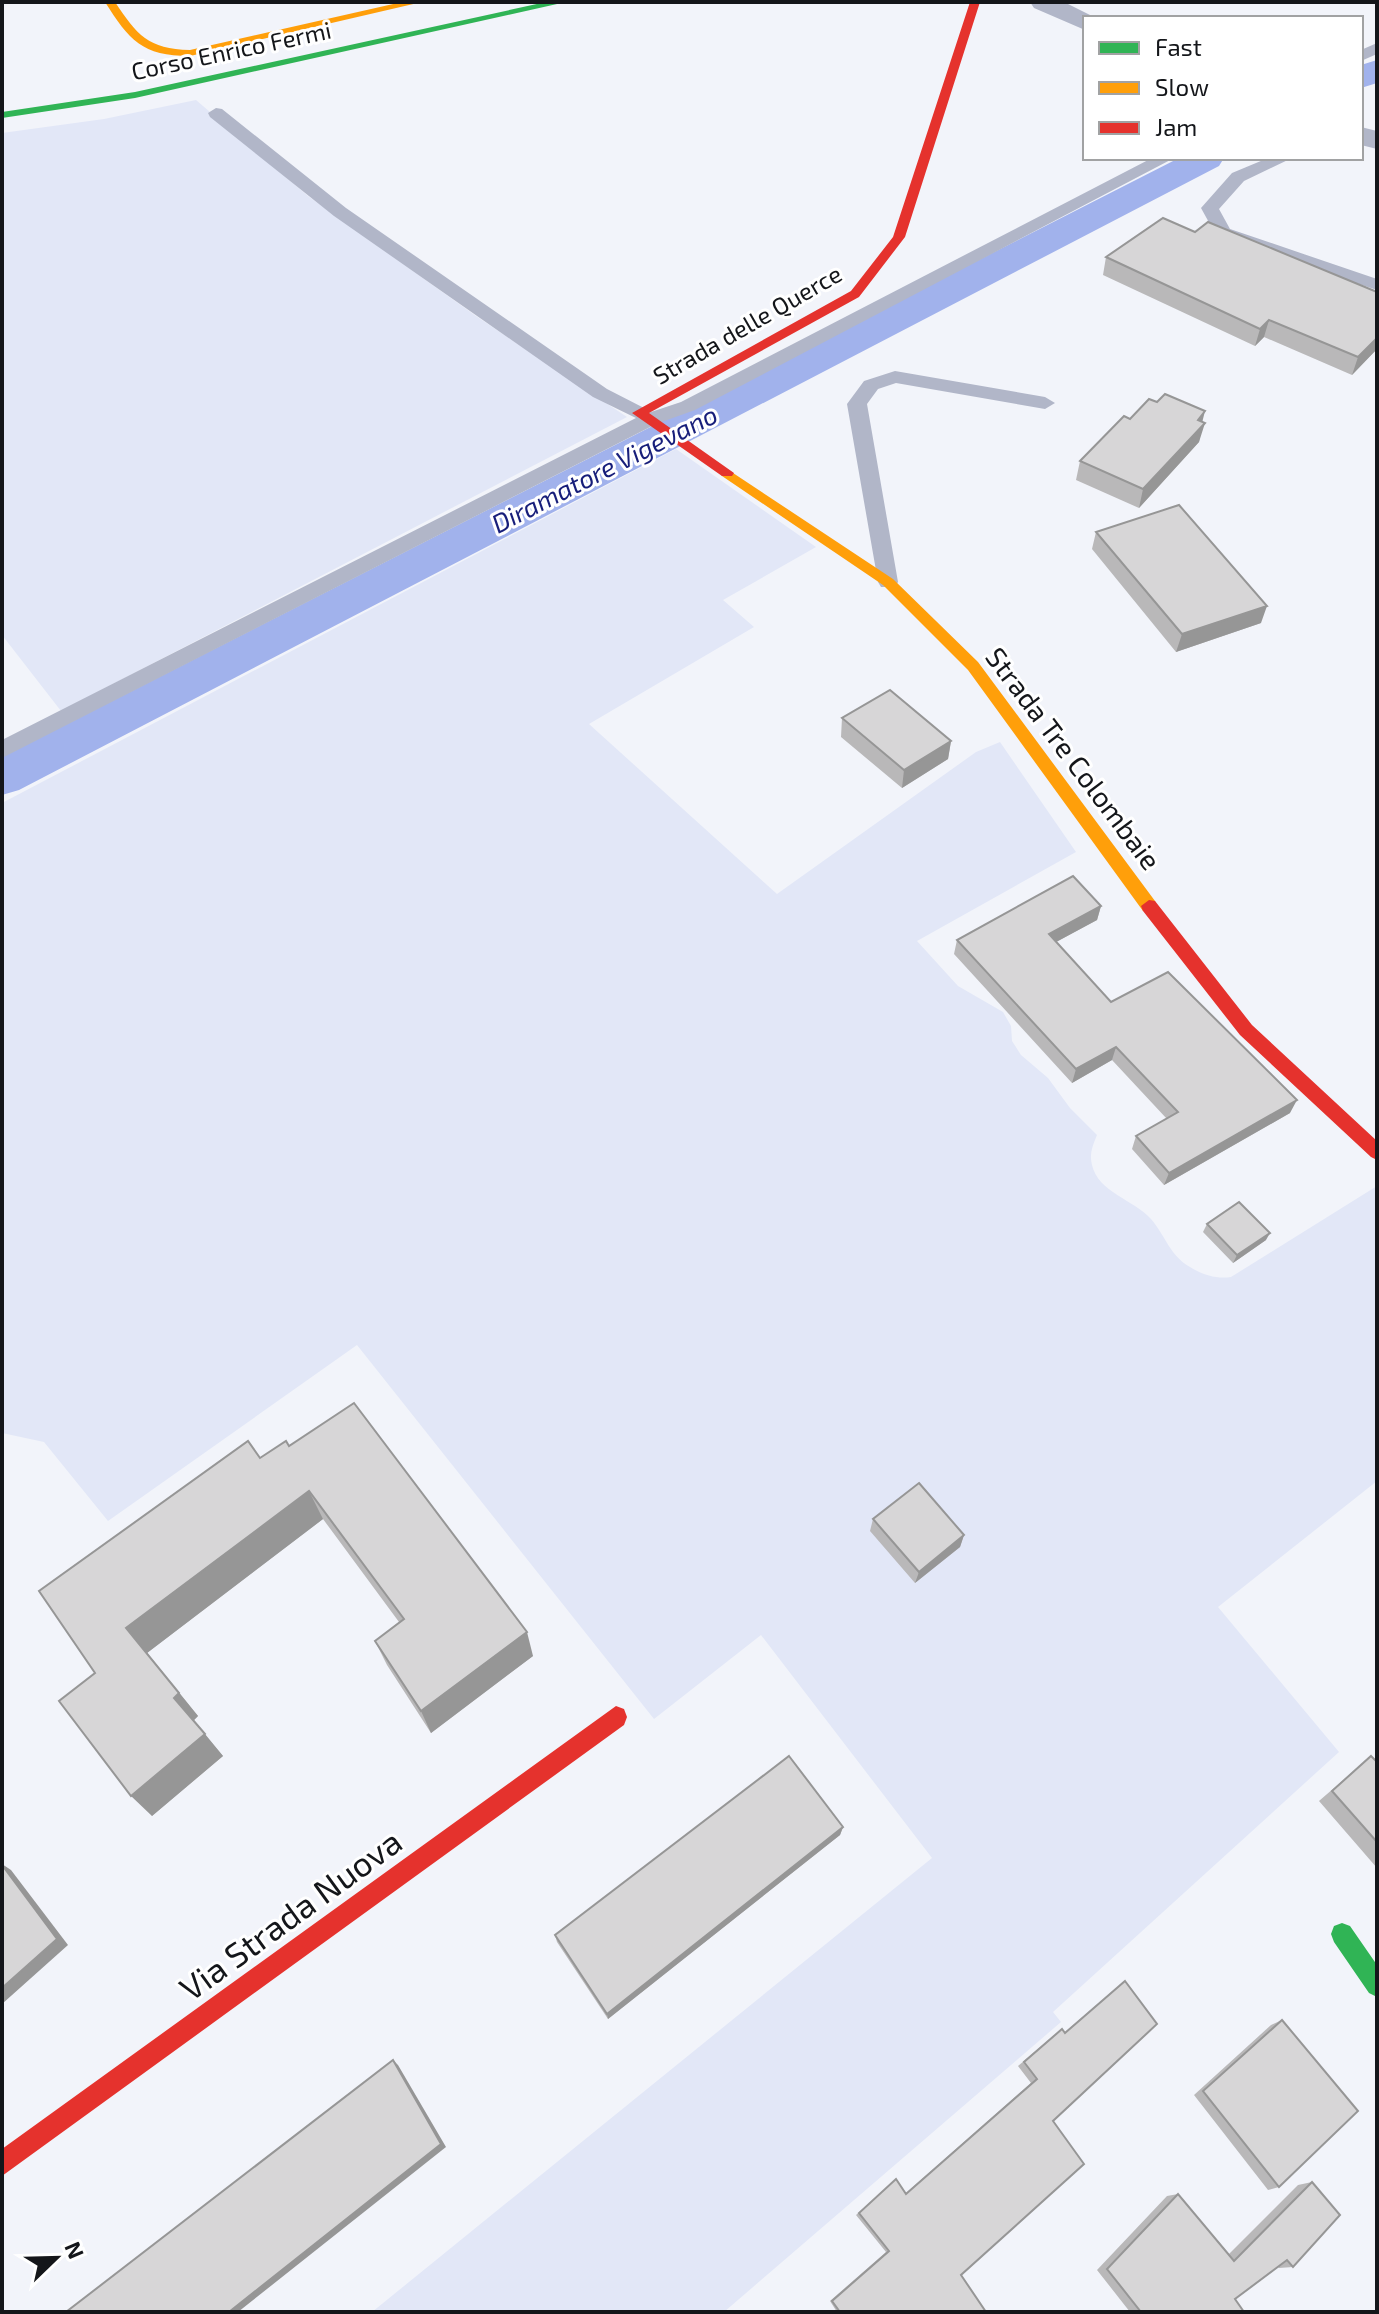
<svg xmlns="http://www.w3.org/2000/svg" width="1379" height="2314" viewBox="0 0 1379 2314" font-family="'Exo 2',sans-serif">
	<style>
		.green { fill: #e2e7f7 }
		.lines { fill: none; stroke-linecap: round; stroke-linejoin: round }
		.canal { fill: #a1b2ec; fill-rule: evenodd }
		.lane { fill: #b1b6c8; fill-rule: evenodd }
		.street { fill: #b1b6c8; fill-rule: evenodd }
		.fast { fill: #30b455; fill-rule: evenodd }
		.slow { fill: #ff9f0a; fill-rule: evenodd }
		.jam { fill: #e5322d; fill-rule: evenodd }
		.wall { fill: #b9b8b9 }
		.shaded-wall { fill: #969696 }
		.building { fill: #d7d6d7; stroke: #969696; stroke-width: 2 }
		.labels { text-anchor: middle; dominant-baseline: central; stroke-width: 6; stroke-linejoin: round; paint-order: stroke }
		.far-street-label { font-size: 24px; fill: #14161a; stroke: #fff }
		.far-water-label { font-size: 26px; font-style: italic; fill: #171e7a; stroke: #fff }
		.street-label { font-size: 28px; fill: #14161a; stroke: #fff }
		.near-street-label { font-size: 34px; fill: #14161a; stroke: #fff }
	</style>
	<rect width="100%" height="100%" fill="#f2f4fa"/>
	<path class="green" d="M 196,100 L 308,196 L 476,316 L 627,417 L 61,711 L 2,635 L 2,133 L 104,119 Z
		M 676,449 L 816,547 L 723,600 L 754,627 L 589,724 L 777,894 L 976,752 L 1000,742 L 1076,852 L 917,941 L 958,986 L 1003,1012 L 1011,1026 L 1012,1041 L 1021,1055 L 1048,1078 L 1070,1108 L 1097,1135 C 1093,1145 1089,1154 1092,1165 C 1098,1192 1134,1200 1151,1219 C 1165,1235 1170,1256 1190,1267 C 1203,1275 1216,1279 1231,1277 L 1377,1186 L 1377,1481 L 1218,1607 L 1339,1752 L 1053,2012 L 1061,2022 L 724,2312 L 372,2312 L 932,1858 L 761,1635 L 654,1719 L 357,1345 L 108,1521 L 44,1442 L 2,1433 L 2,803 Z"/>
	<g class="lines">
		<path class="canal" d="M 1377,60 L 1377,83 L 1361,88 L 1361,65 Z
			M 1179,158 L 1224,158 L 1219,166 L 19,790 L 2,795 L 2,757 Z"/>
		<path class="lane" d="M 1377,43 L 1377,54 L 1361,61 L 1361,50 Z
			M 216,108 L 222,109 L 346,208 L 607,389 L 646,409 L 648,413 L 681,402 L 1152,158 L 1174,158 L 695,410 L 656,424 L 2,758 L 2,740 L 636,418 L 593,397 L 334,216 L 210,117 L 208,113 Z
			M 1268,158 L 1292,158 L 1244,181 L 1219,209 L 1230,229 L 1377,279 L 1377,290 L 1217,237 L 1201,208 L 1232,173 Z
			M 895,371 L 1045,397 L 1055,403 L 1045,409 L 896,383 L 878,389 L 867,404 L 898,582 L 895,587 L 881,587 L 878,582 L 847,404 L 864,381 Z"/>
		<path class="street" d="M 1030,2 L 1064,2 L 1096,18 L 1085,18 L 1085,30 L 1034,8 Z
			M 1361,127 L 1377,131 L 1377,149 L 1361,145 Z"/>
		<path class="fast" d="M 546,2 L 566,2 L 135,98 L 2,118 L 2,112 L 135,92 Z
			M 1342,1923 L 1350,1926 L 1377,1965 L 1377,1997 L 1369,1993 L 1334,1942 L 1331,1934 L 1334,1926 Z"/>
		<path class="slow" d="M 105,2 L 115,2 C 137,35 148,49 190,50 L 402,2 L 422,2 L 190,56 C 142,56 129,40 105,2 Z
			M 727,469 L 893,579 L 978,662 L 1155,901 L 1157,906 L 1155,911 L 1143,911 L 968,670 L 883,585 L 722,476 L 720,473 Z"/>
		<path class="jam" d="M 970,2 L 980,2 L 905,237 L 859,297 L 649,413 L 734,473 L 732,476 L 722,476 L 632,413 L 851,291 L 893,237 Z
			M 1149,900 L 1155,901 L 1252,1025 L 1377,1141 L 1377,1160 L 1371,1157 L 1240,1035 L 1143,911 L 1141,906 Z
			M 616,1706 L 624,1709 L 627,1717 L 624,1725 L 2,2176 L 2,2149 Z"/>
	</g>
	<path class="wall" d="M 1195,232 L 1377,292 L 1377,349 L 1352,375 L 1264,337 L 1255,346 L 1103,275 L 1106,257 Z
		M 1202,421 L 1199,442 L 1139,508 L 1076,480 L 1080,461 Z
		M 1096,532 L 1261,623 L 1176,652 L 1092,549 Z
		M 842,718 L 951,741 L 948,759 L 902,788 L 841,737 Z
		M 1101,906 L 1097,920 L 1056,942 L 1111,1002 L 1290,1113 L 1164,1185 L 1132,1149 L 1136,1136 L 1167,1119 L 1112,1060 L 1072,1083 L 954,954 L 957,940 Z
		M 1207,1224 L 1266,1240 L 1233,1263 L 1203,1232 Z
		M 289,1446 L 533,1656 L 431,1733 L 387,1665 L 375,1641 L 399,1622 L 323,1519 L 147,1653 L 198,1716 L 193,1721 L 223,1756 L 152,1816 L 95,1673 L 260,1458 Z
		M 873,1519 L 964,1535 L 960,1547 L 915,1583 L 870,1531 Z
		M 1371,1756 L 1377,1762 L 1377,1868 L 1319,1801 Z
		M 843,1827 L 840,1835 L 608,2019 L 557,1942 L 555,1935 Z
		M 1125,1981 L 1053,2121 L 961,2275 L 986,2312 L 837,2312 L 830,2301 L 886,2252 L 856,2215 L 896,2179 L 906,2193 L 1031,2083 L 1018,2066 L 1056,2034 L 1065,2032 Z
		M 1282,2020 L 1279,2187 L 1268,2190 L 1194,2095 L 1271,2025 Z
		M 1312,2182 L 1293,2267 L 1279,2268 L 1278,2267 L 1235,2299 L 1244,2312 L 1130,2312 L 1097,2270 L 1167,2196 L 1178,2194 L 1229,2254 L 1298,2185 Z"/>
	<path class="shaded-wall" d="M 1269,320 L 1264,337 L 1255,346 L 1260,329 Z
		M 1377,338 L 1377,349 L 1352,375 L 1358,357 Z
		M 1205,411 L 1201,427 L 1205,423 L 1199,442 L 1139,508 L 1143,489 Z
		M 1267,606 L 1261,623 L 1176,652 L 1182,634 Z
		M 951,741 L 948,759 L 902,788 L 904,770 Z
		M 1101,906 L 1097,920 L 1045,948 L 1049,934 Z
		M 1116,1047 L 1112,1060 L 1072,1083 L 1076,1069 Z
		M 1297,1100 L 1290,1113 L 1164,1185 L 1169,1173 Z
		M 1270,1233 L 1266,1240 L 1233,1263 L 1237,1255 Z
		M 309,1491 L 323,1519 L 147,1653 L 198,1716 L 193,1721 L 174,1698 L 126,1628 Z
		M 964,1535 L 960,1547 L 915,1583 L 919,1572 Z
		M 527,1632 L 533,1656 L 431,1733 L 421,1711 Z
		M 205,1734 L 223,1756 L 152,1816 L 131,1796 Z
		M 843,1827 L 840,1835 L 608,2019 L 607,2014 Z
		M 2,1864 L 11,1870 L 68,1945 L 2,2004 Z
		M 393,2060 L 398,2065 L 446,2147 L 238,2312 L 229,2312 Z"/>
	<path class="building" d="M 1163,218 L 1195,232 L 1208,222 L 1377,292 L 1377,338 L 1358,357 L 1269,320 L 1260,329 L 1106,257 Z
		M 1165,394 L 1205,411 L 1198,420 L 1205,423 L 1143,489 L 1080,461 L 1124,416 L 1130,419 L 1149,399 L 1157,402 Z
		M 1179,505 L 1267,606 L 1182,634 L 1096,532 Z
		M 890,690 L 951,741 L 904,770 L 842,718 Z
		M 1073,876 L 1101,906 L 1049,934 L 1111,1002 L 1168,972 L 1297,1100 L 1169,1173 L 1136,1136 L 1178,1112 L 1116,1047 L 1076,1069 L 957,940 Z
		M 1239,1202 L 1270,1233 L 1237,1255 L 1207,1224 Z
		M 354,1403 L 527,1632 L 421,1711 L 375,1641 L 404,1619 L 309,1491 L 126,1628 L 179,1693 L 174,1698 L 205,1734 L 131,1796 L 59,1701 L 95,1673 L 39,1591 L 248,1441 L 260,1458 L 286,1441 L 289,1446 Z
		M 919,1483 L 964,1535 L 919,1572 L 873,1519 Z
		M 789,1756 L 843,1827 L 607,2014 L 555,1935 Z
		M 1371,1756 L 1377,1762 L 1377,1842 L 1332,1791 Z
		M 2,1865 L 57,1939 L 2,1988 Z
		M 1125,1981 L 1157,2024 L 1053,2121 L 1084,2164 L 961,2275 L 986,2312 L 840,2312 L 832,2301 L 889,2251 L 859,2213 L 896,2179 L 906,2194 L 1037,2079 L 1024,2062 L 1062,2029 L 1065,2033 Z
		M 1282,2020 L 1358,2111 L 1279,2187 L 1203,2091 Z
		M 393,2060 L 441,2144 L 229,2312 L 66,2312 Z
		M 1312,2182 L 1340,2215 L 1293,2267 L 1287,2260 L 1235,2299 L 1244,2312 L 1141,2312 L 1107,2269 L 1178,2194 L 1234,2261 Z"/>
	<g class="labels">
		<g class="far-street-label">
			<text transform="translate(231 50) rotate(-12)">Corso Enrico Fermi</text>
			<text transform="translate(747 324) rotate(-30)">Strada delle Querce</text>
		</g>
		<g class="far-water-label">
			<text transform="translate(604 468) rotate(-27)">Diramatore Vigevano</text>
		</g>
		<g class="street-label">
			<text transform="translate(1074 758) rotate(53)">Strada Tre Colombaie</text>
		</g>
		<g class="near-street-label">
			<text transform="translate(290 1914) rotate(-36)">Via Strada Nuova</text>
		</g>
	</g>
	<rect width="1379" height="2314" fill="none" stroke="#14161a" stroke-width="8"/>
	<rect x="1083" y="16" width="280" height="144" fill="#ffffff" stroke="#a1a2a3" stroke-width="2"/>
	<rect x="1099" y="42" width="40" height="12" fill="#30b455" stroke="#a1a2a3" stroke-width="2"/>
	<text x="1155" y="56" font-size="24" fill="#14161a">Fast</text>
	<rect x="1099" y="82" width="40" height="12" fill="#ff9f0a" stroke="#a1a2a3" stroke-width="2"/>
	<text x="1155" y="96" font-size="24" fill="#14161a">Slow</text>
	<rect x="1099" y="122" width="40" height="12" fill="#e5322d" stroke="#a1a2a3" stroke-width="2"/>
	<text x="1155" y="136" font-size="24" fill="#14161a">Jam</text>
	<g transform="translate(56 2258) rotate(67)" stroke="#ffffff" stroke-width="6" paint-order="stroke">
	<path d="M0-6L14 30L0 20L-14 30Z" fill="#14161a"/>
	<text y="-12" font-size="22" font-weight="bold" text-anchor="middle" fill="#14161a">N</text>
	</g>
</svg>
